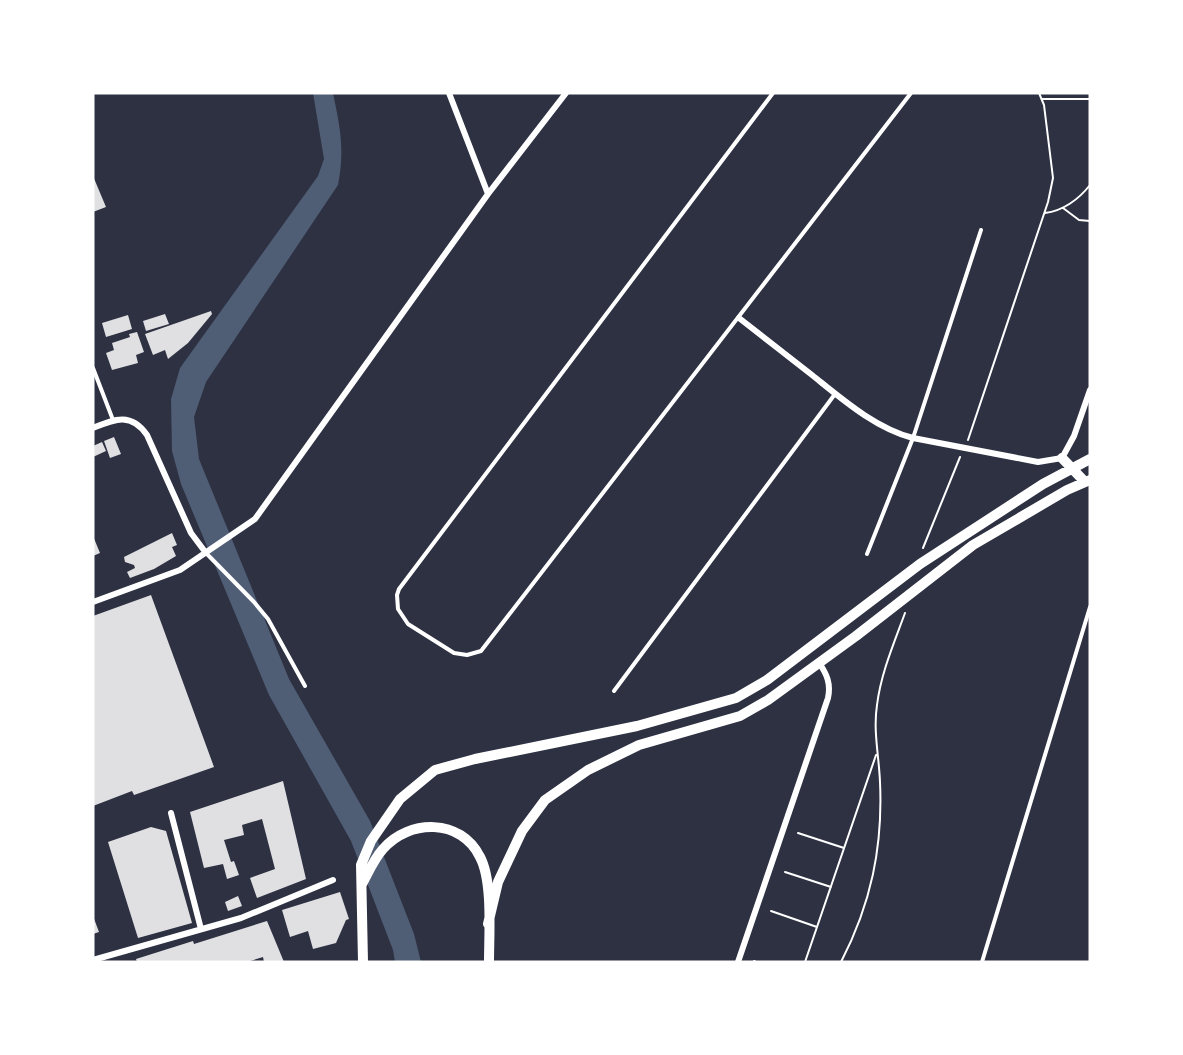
<svg xmlns="http://www.w3.org/2000/svg" width="1183" height="1055" viewBox="0 0 1183 1055" font-family="'Archivo Narrow',sans-serif">
	<style>
		.water { fill: #4f5d75 }
		.building { fill: #e0e0e3 }
		.lines { fill: none; stroke-linecap: round; stroke-linejoin: round }
		.path { stroke: #fff; stroke-width: 2 }
		.service { stroke: #fff; stroke-width: 4 }
		.minor { stroke: #fff; stroke-width: 6 }
		.primary { stroke: #fff; stroke-width: 10 }
	</style>
	<rect width="100%" height="100%" fill="#2d3142"/>
	<path class="water" d="M 313,93 L 333,93 C 340,127 345,149 338,185 L 206,382 L 194,417 L 199,459 L 289,679 L 370,821 L 414,934 L 421,962 L 395,962 L 393,950 L 351,841 L 269,695 L 181,484 L 172,451 L 171,399 L 180,368 L 318,176 L 324,159 Z"/>
	<path class="building" d="M 93,176 L 106,207 L 93,212 Z
		M 211,311 L 212,314 L 188,343 L 168,359 L 165,350 L 153,355 L 145,334 Z
		M 165,314 L 169,324 L 146,331 L 143,321 Z
		M 128,315 L 132,329 L 106,337 L 102,323 Z
		M 137,332 L 144,352 L 136,355 L 138,363 L 112,370 L 106,353 L 114,350 L 112,343 L 130,337 L 129,334 Z
		M 114,437 L 121,454 L 110,458 L 104,441 Z
		M 102,442 L 106,451 L 93,457 L 93,446 Z
		M 172,533 L 177,545 L 172,547 L 176,556 L 154,569 L 130,578 L 127,572 L 135,568 L 134,565 L 125,562 L 124,557 Z
		M 93,536 L 100,553 L 93,556 Z
		M 151,595 L 214,767 L 134,795 L 132,791 L 93,806 L 93,616 Z
		M 283,781 L 306,879 L 257,898 L 250,878 L 275,869 L 262,819 L 242,825 L 244,835 L 224,840 L 231,862 L 234,861 L 239,875 L 227,879 L 223,864 L 204,868 L 190,812 Z
		M 151,827 L 166,831 L 192,923 L 138,938 L 108,842 Z
		M 340,892 L 349,919 L 346,920 L 336,943 L 313,949 L 308,931 L 290,937 L 282,910 Z
		M 238,896 L 242,906 L 228,911 L 225,902 Z
		M 93,916 L 99,932 L 93,934 Z
		M 267,921 L 284,962 L 264,962 L 263,957 L 247,962 L 137,962 L 136,959 L 193,941 L 194,944 Z"/>
	<g class="lines">
		<path class="path" d="M 1042,99 L 1090,99
			M 1063,208 L 1079,220 L 1090,221
			M 1045,213 C 1063,211 1079,199 1090,185
			M 968,440 L 1048,202 L 1053,178 L 1044,105 L 1039,93
			M 923,548 L 960,457
			M 798,833 L 844,848
			M 785,872 L 831,887
			M 771,911 L 817,927
			M 754,961 L 756,962
			M 805,962 L 876,755
			M 841,962 C 871,904 883,847 880,782 C 879,756 873,731 877,705 C 881,673 894,643 905,613"/>
		<path class="service" d="M 773,93 L 399,589 L 397,595 L 398,609 L 408,624 L 454,653 L 467,655 L 481,651 L 911,93
			M 93,368 L 113,420
			M 206,553 L 254,602 L 268,619 L 305,686
			M 867,554 L 913,438 L 981,230
			M 614,691 L 835,394
			M 982,962 L 1090,607"/>
		<path class="minor" d="M 449,93 L 488,194
			M 739,318 C 763,337 788,356 812,375 C 842,399 875,428 913,438 L 1038,462 L 1062,458 L 1074,436 L 1090,390
			M 93,428 C 115,419 131,412 147,435 L 191,533 L 206,553
			M 93,602 L 180,570 L 255,519 L 488,194 L 566,93
			M 171,813 L 201,929
			M 93,960 L 241,918 L 333,880
			M 738,962 L 828,698 C 831,684 827,674 819,663"/>
		<path class="primary" d="M 1062,458 L 1085,482
			M 362,884 C 368,873 374,859 383,849 C 409,819 461,818 480,857 C 493,881 489,934 489,962
			M 488,924 L 498,882 L 522,831 L 545,800 L 588,770 L 639,745 L 740,716 L 768,700 L 856,636 L 973,545 L 1067,490 L 1090,480
			M 363,962 L 361,865 L 371,841 L 400,799 L 435,770 L 475,759 L 637,726 L 736,698 L 767,680 L 920,564 L 1043,484 L 1090,459"/>
	</g>
	<rect width="1183" height="1055" fill="none" stroke="#ffffff" stroke-width="189"/>
</svg>
